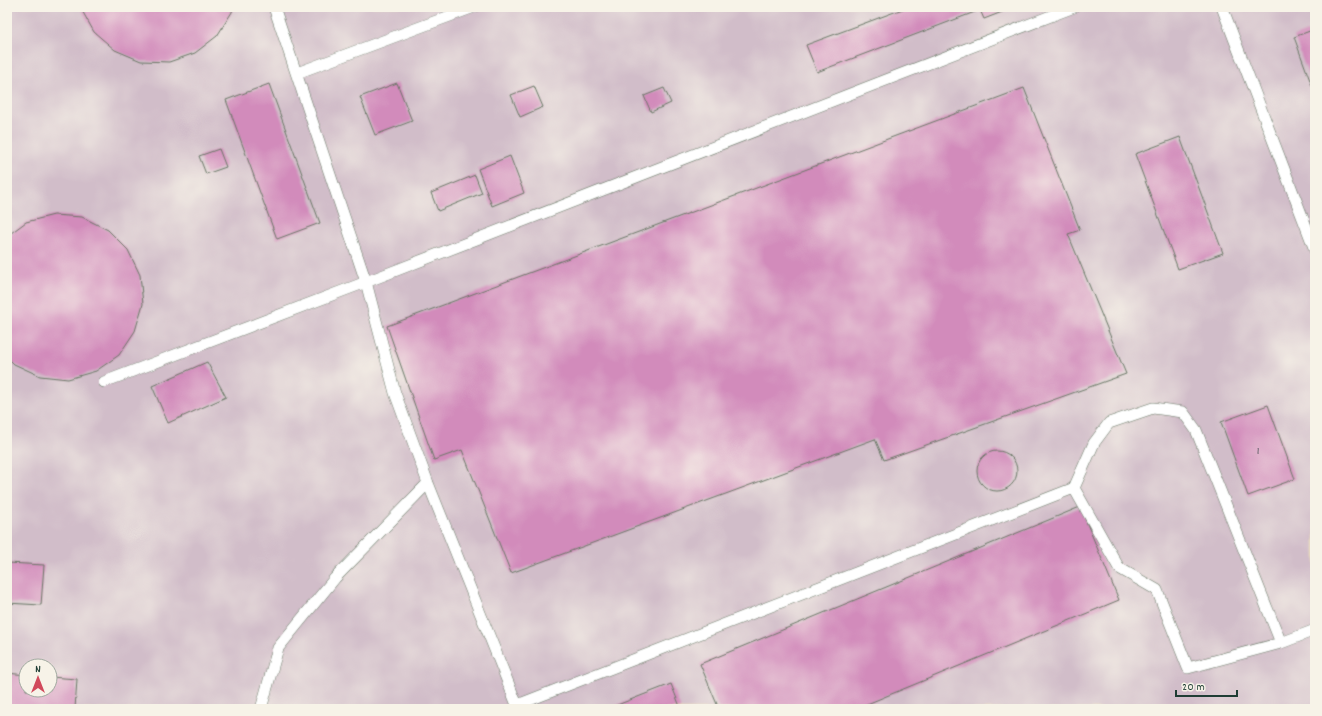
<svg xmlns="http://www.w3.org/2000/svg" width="1322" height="716" viewBox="0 0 1322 716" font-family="Dekko,sans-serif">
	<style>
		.industrial { fill: #d1bdc9; fill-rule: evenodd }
		.building { fill: #d28bbb }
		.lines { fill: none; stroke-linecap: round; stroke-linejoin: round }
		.lane-casing { stroke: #677664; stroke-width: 12 }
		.lane { stroke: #fff; stroke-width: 11 }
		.labels { text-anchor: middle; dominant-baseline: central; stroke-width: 3.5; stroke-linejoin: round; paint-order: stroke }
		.number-label { font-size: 12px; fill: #4c5056 }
	</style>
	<rect width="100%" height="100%" fill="#f7f3e8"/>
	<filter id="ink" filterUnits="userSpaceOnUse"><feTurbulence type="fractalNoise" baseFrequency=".025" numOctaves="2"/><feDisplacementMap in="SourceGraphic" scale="8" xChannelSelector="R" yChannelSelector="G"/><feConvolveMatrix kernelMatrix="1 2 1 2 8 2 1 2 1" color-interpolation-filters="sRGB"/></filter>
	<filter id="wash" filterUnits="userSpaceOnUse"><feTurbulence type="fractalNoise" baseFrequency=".012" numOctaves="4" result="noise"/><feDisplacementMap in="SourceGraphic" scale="16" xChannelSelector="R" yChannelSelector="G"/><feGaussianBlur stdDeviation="0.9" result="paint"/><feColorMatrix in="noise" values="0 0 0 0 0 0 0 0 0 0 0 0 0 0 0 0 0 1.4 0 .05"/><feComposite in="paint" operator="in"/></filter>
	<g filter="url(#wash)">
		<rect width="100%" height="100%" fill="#ecdfbc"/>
		<path class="industrial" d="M 7,7 L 1315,7 L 1315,709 L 7,709 ZM 26,666 L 50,666 L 50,690 L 26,690 Z"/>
		<g id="blocks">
			<path class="building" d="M 80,7 L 233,7 L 232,12 L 217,36 L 195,53 L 169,62 L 141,61 L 115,50 L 94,32 Z
				M 908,7 L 1015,7 L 984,19 L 980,10 L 817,72 L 806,45 Z
				M 1315,29 L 1315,94 L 1294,37 Z
				M 397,83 L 412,121 L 375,135 L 360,97 Z
				M 269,84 L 320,223 L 277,239 L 226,100 Z
				M 534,86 L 543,107 L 520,117 L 511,95 Z
				M 664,88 L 671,103 L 651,112 L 644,96 Z
				M 1024,88 L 1080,230 L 1068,234 L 1126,374 L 884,460 L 875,439 L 511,573 L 462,450 L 434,460 L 387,326 Z
				M 1180,137 L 1223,253 L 1178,269 L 1135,154 Z
				M 219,149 L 226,167 L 206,174 L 199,156 Z
				M 510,156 L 524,193 L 492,206 L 478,169 Z
				M 475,175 L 482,193 L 438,211 L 431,193 Z
				M 54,215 L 82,217 L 108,230 L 128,250 L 140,275 L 143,304 L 135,331 L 119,355 L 96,371 L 68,379 L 40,376 L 14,364 L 7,357 L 7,236 L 26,222 Z
				M 207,362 L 226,397 L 168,423 L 152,386 Z
				M 1268,405 L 1295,479 L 1248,496 L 1221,422 Z
				M977 471a20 20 0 1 1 40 0a20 20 0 1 1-40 0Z
				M 1080,507 L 1119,600 L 855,709 L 719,709 L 700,664 Z
				M 8,563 L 44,565 L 41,605 L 7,603 Z
				M 7,673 L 26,675 L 26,690 L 50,690 L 50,677 L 77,679 L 75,709 L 7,709 Z
				M 671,684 L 681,709 L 607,709 Z"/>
		</g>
	</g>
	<g filter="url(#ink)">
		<use href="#blocks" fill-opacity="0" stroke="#677664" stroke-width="1"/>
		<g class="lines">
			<defs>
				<path id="lane" d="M 274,7 L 366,282 L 395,393 L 428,483 L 517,705 L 1074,488 L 1094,443 L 1109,423 L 1153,408 L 1183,412 L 1196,430 L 1281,643
					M 1222,7 L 1315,250
					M 297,73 L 474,7
					M 104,382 L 366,282 L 1074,7
					M 1074,488 L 1119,568 L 1157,590 L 1188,668 L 1281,643 L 1315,630
					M 261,709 L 278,648 L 335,578 L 428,483"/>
			</defs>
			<use href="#lane" class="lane-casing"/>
			<use href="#lane" class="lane"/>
		</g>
	</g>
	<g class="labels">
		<g class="number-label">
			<text x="1258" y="451">1</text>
		</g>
	</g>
	<rect width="1322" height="716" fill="none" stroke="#f7f3e8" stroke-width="24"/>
	<g transform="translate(38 678)"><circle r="19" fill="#f7f3e8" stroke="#a1aaa0"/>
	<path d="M0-3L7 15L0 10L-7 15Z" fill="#d1495b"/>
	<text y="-6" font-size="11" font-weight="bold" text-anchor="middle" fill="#1f3d34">N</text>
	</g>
	<path d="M1176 690v6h61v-6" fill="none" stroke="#1f3d34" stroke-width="2"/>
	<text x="1182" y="690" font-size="12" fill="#1f3d34" stroke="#f7f3e8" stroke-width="3" paint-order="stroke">20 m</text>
</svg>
